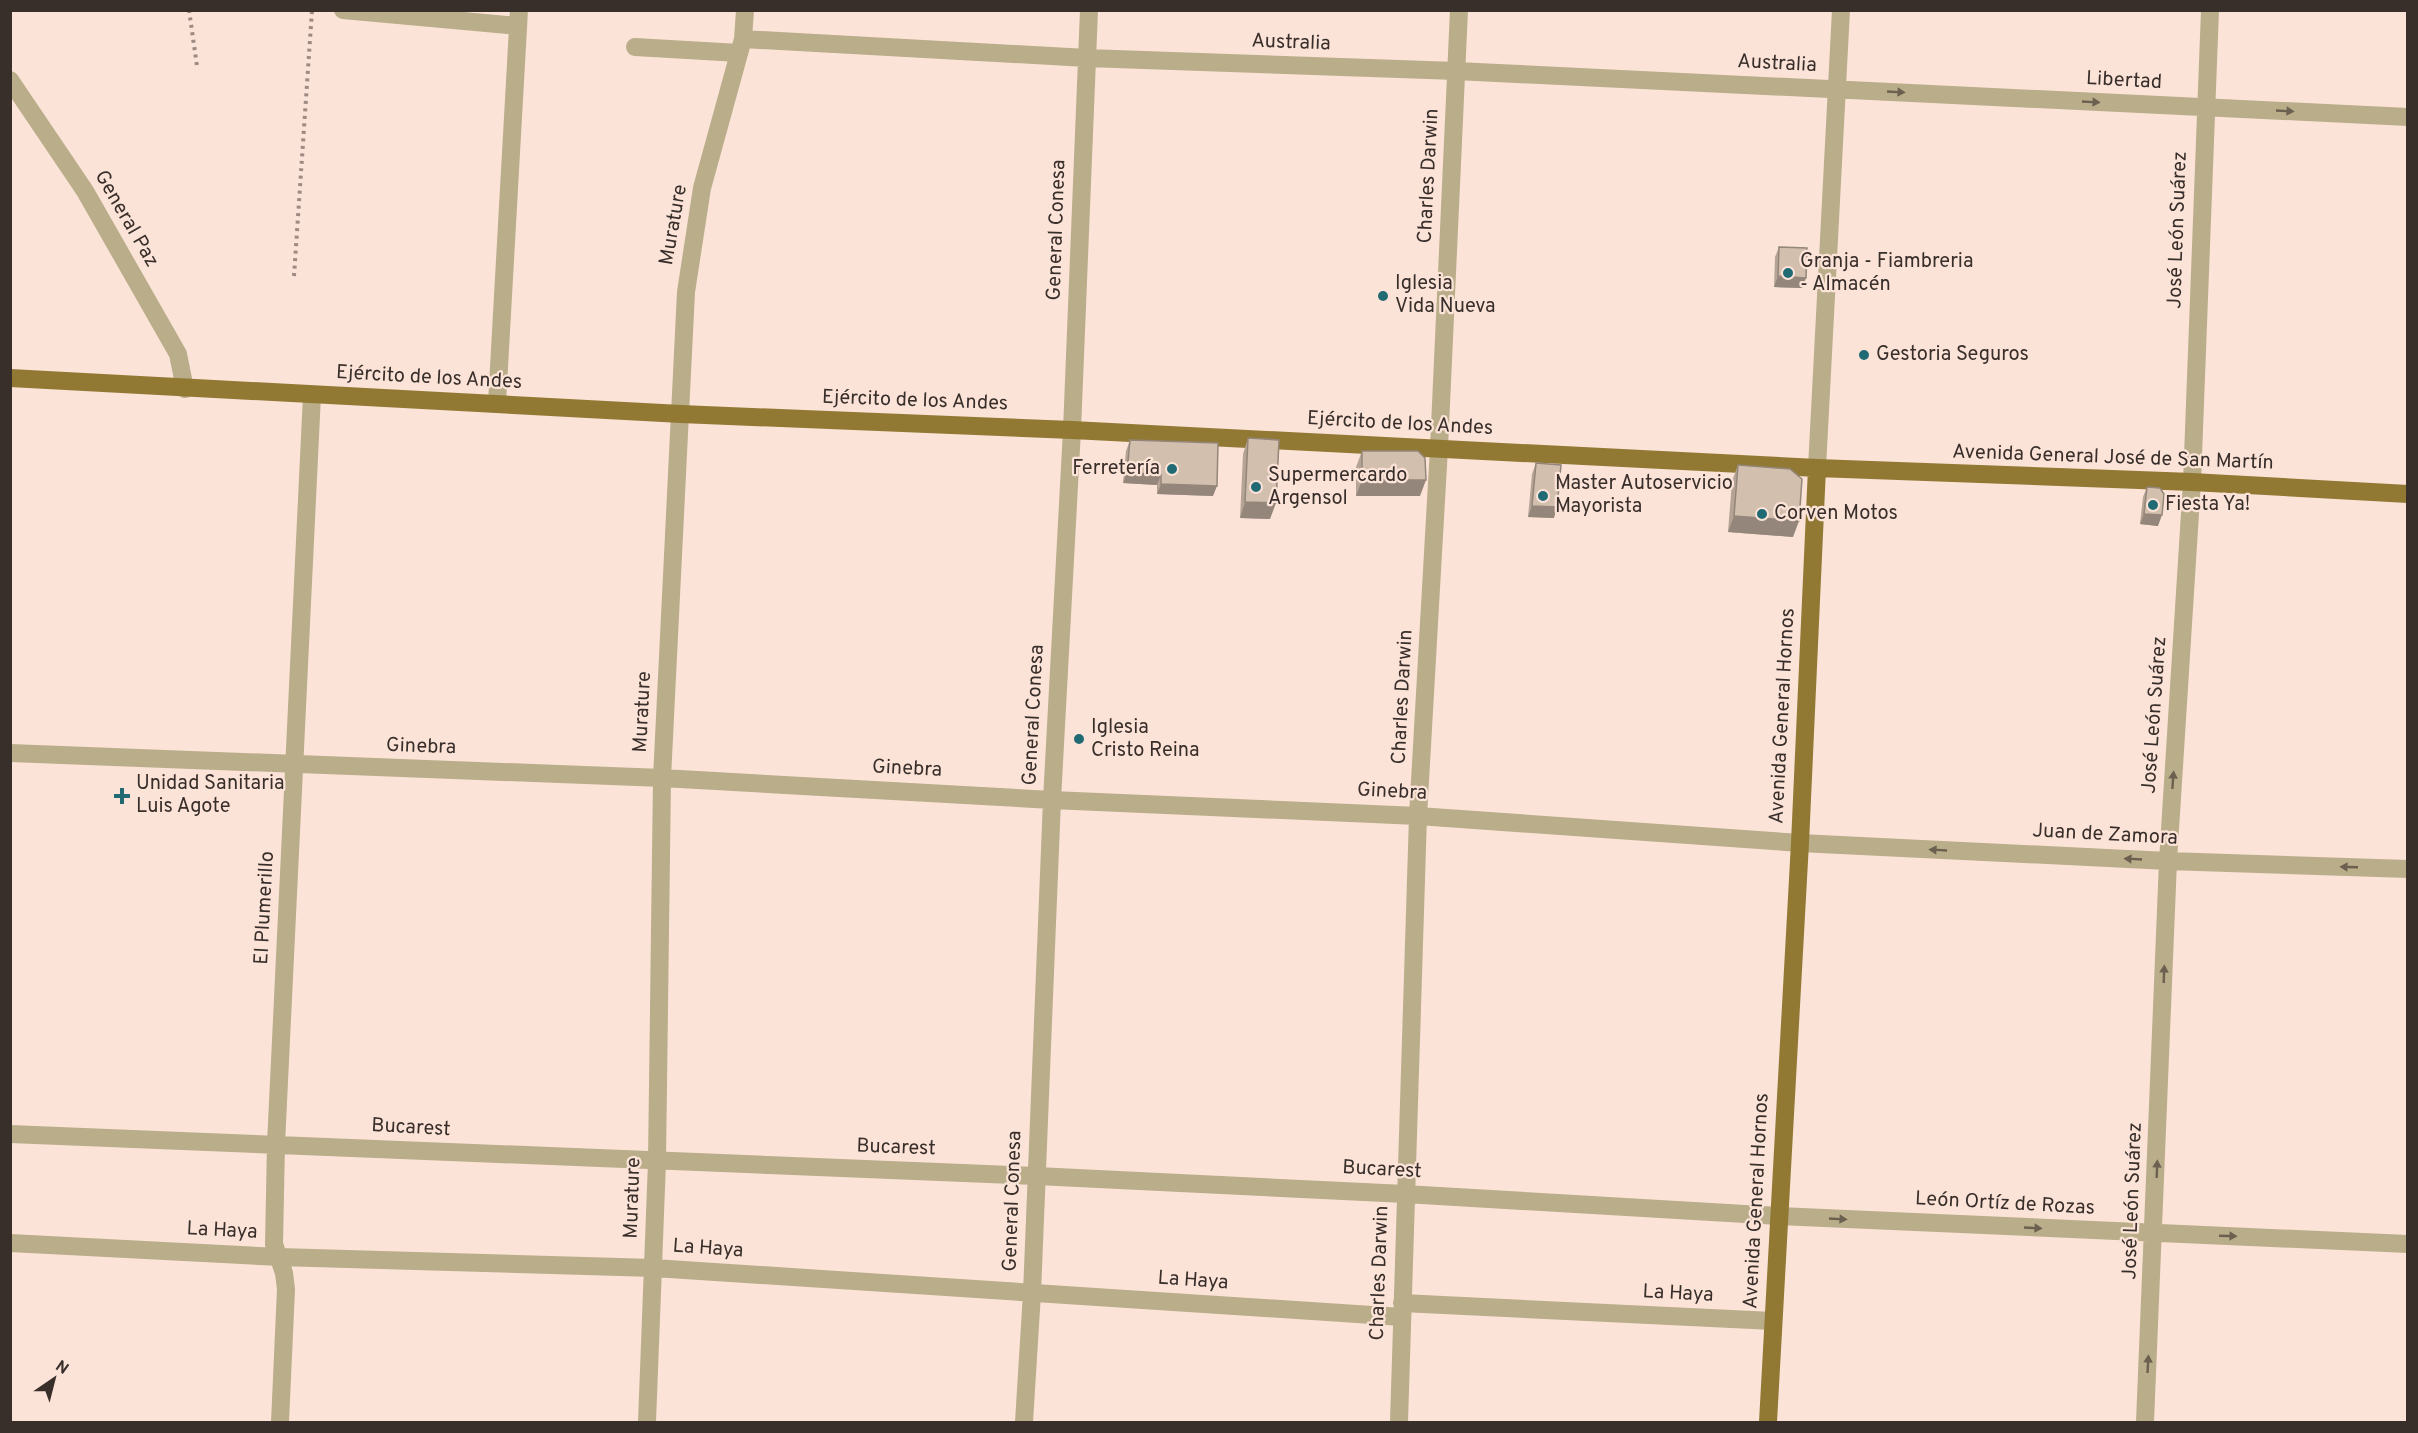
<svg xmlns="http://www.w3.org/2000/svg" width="2418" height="1433" viewBox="0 0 2418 1433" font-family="Overpass,sans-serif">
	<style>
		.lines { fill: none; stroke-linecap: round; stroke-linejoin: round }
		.path { stroke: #9c8a83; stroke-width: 4; stroke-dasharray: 3 4.5; stroke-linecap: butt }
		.minor { stroke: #baad8a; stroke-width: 18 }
		.major { stroke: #917934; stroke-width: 18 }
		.wall { fill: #b5a496 }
		.shaded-wall { fill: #94867a }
		.building { fill: #d3bfae; stroke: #94867a; stroke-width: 1.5 }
		.oneway { fill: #6c6150 }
		.poi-dot { fill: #206a74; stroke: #fce3d8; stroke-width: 2 }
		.labels { text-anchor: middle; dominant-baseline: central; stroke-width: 4.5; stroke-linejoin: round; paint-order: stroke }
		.street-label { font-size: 20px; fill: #382e2a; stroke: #fce3d8 }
		.poi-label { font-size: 20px; fill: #382e2a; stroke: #fce3d8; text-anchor: start }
	</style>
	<rect width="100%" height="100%" fill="#fce3d8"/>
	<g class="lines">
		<path class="path" d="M 189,10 L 197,66
			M 294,276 L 312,10"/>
		<path class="minor" d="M 343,10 L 518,26
			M 743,39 L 1087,58 L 1456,71 L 2408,117
			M 635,47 L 739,53
			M 10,80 L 85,191 L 178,354 L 185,389
			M 497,403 L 519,10
			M 1817,468 L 1841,10
			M 10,753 L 662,778 L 1052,800 L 1418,816 L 1800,843 L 2168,861 L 2408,869
			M 10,1134 L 1037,1176 L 1405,1194 L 1779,1216 L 2408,1244
			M 10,1243 L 279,1257 L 654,1268 L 1402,1317
			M 1402,1303 L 1773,1321
			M 280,1422 L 286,1289 L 284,1273 L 274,1244 L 276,1144 L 312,395
			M 647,1422 L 657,1162 L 662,778 L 686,292 L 702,188 L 743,39 L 745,10
			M 1024,1422 L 1032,1293 L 1052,800 L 1072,430 L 1089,10
			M 1399,1422 L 1418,816 L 1439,448 L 1459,10
			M 2145,1422 L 2168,861 L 2192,482 L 2210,10"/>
		<path class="major" d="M 10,378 L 681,414 L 1072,430 L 1817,468 L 2192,482 L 2408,494
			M 1768,1422 L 1800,843 L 1817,468"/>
	</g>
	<path class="wall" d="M 1779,247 L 1802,288 L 1774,287 L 1775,257 Z
		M 1248,438 L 1270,519 L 1240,518 L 1243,454 Z
		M 1130,440 L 1213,496 L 1157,494 L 1157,485 L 1123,483 L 1126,451 Z
		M 1362,451 L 1420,496 L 1356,496 L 1356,467 Z
		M 1536,463 L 1554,518 L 1528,517 L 1532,474 Z
		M 1738,465 L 1793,537 L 1728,532 L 1732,481 Z
		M 2147,487 L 2158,526 L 2140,524 L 2143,497 Z"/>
	<path class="shaded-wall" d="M 1778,276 L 1806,278 L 1802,288 L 1774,287 Z
		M 1127,472 L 1161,475 L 1157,485 L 1123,483 Z
		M 1362,480 L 1426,480 L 1420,496 L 1356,496 Z
		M 1161,484 L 1217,486 L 1213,496 L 1157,494 Z
		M 1245,502 L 1276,503 L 1270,519 L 1240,518 Z
		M 1532,506 L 1557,507 L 1554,518 L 1528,517 Z
		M 2144,514 L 2162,515 L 2158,526 L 2140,524 Z
		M 1734,516 L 1799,521 L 1793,537 L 1728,532 Z"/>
	<path class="building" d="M 1779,247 L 1807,248 L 1806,278 L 1778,276 Z
		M 1248,438 L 1279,440 L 1276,503 L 1245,502 Z
		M 1130,440 L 1218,443 L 1217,486 L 1161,484 L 1161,475 L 1127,472 Z
		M 1362,451 L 1418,451 L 1425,458 L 1426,480 L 1362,480 Z
		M 1536,463 L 1561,465 L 1557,507 L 1532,506 Z
		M 1738,465 L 1790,469 L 1802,479 L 1799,521 L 1734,516 Z
		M 2147,487 L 2160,488 L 2164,494 L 2162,515 L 2144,514 Z"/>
	<defs><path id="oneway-solid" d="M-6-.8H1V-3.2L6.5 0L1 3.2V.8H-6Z" transform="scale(1.5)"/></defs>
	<g class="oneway">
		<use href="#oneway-solid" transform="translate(1896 92) rotate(3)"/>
		<use href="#oneway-solid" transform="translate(2091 102) rotate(3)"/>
		<use href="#oneway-solid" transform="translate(2285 111) rotate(3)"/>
		<use href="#oneway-solid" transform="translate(2173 780) rotate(-86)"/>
		<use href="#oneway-solid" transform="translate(1938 850) rotate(-177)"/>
		<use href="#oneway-solid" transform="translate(2133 859) rotate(-177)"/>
		<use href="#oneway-solid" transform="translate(2349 867) rotate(-178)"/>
		<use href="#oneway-solid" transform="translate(2164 974) rotate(-88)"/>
		<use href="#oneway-solid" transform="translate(2157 1169) rotate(-88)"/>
		<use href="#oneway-solid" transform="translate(1838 1219) rotate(3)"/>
		<use href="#oneway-solid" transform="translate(2033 1228) rotate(3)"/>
		<use href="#oneway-solid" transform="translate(2228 1236) rotate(2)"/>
		<use href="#oneway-solid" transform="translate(2148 1364) rotate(-87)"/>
	</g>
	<g class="poi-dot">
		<circle cx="1788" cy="273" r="6"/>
		<circle cx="1383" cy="296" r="6"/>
		<circle cx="1864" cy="355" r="6"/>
		<circle cx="1172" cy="469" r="6"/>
		<circle cx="1256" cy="487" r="6"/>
		<circle cx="1543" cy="496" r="6"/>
		<circle cx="2153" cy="505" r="6"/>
		<circle cx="1762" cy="514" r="6"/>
		<circle cx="1079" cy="739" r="6"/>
		<path d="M119 787h6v6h6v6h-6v6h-6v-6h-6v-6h6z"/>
	</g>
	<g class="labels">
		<g class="street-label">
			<text transform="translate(1291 43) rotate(2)">Australia</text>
			<text transform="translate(1777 64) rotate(3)">Australia</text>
			<text transform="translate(2124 81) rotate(3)">Libertad</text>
			<text transform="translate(1429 176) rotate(-87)">Charles Darwin</text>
			<text transform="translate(126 219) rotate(60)">General Paz</text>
			<text transform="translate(674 225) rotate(-80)">Murature</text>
			<text transform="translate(1057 230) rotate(-88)">General Conesa</text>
			<text transform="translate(2178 230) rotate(-88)">José León Suárez</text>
			<text transform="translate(429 378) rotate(3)">Ejército de los Andes</text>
			<text transform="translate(915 401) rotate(2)">Ejército de los Andes</text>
			<text transform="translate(1400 424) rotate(3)">Ejército de los Andes</text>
			<text transform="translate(2113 458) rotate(2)">Avenida General José de San Martín</text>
			<text transform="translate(1403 697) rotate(-87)">Charles Darwin</text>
			<text transform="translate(643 712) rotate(-87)">Murature</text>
			<text transform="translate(1034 715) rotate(-87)">General Conesa</text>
			<text transform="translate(2155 715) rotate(-86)">José León Suárez</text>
			<text transform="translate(1783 716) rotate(-87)">Avenida General Hornos</text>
			<text transform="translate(421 747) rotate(2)">Ginebra</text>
			<text transform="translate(907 769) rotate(3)">Ginebra</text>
			<text transform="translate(1392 792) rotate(3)">Ginebra</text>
			<text transform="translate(2105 835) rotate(3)">Juan de Zamora</text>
			<text transform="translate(265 908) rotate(-87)">El Plumerillo</text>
			<text transform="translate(411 1128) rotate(3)">Bucarest</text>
			<text transform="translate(896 1148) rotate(2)">Bucarest</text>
			<text transform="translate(1382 1170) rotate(3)">Bucarest</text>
			<text transform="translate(633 1198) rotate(-88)">Murature</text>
			<text transform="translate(1013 1201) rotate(-88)">General Conesa</text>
			<text transform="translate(1757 1201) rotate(-87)">Avenida General Hornos</text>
			<text transform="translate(2133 1201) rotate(-88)">José León Suárez</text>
			<text transform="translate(2005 1204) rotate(3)">León Ortíz de Rozas</text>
			<text transform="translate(222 1231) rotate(3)">La Haya</text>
			<text transform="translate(708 1249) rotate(4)">La Haya</text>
			<text transform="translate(1380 1273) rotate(-88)">Charles Darwin</text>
			<text transform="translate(1193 1281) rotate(4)">La Haya</text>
			<text transform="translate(1678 1294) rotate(3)">La Haya</text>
		</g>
		<g class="poi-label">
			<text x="1800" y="262">Granja - Fiambreria<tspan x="1800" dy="23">- Almacén</tspan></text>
			<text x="1395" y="284">Iglesia<tspan x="1395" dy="23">Vida Nueva</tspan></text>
			<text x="1876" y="355">Gestoria Seguros</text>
			<text x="1160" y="469" text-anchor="end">Ferretería</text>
			<text x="1268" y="476">Supermercardo<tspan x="1268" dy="23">Argensol</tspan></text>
			<text x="1555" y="484">Master Autoservicio<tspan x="1555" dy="23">Mayorista</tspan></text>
			<text x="2165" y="505">Fiesta Ya!</text>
			<text x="1774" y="514">Corven Motos</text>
			<text x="1091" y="728">Iglesia<tspan x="1091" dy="23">Cristo Reina</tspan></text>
			<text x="136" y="784">Unidad Sanitaria<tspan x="136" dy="23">Luis Agote</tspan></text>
		</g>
	</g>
	<rect width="2418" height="1433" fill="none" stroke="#382e2a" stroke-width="24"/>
	<g transform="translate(54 1379) rotate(35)" stroke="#fce3d8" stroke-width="4.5" paint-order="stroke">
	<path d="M0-4.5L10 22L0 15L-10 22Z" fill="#382e2a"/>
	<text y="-9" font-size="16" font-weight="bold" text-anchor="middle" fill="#382e2a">N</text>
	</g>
</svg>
